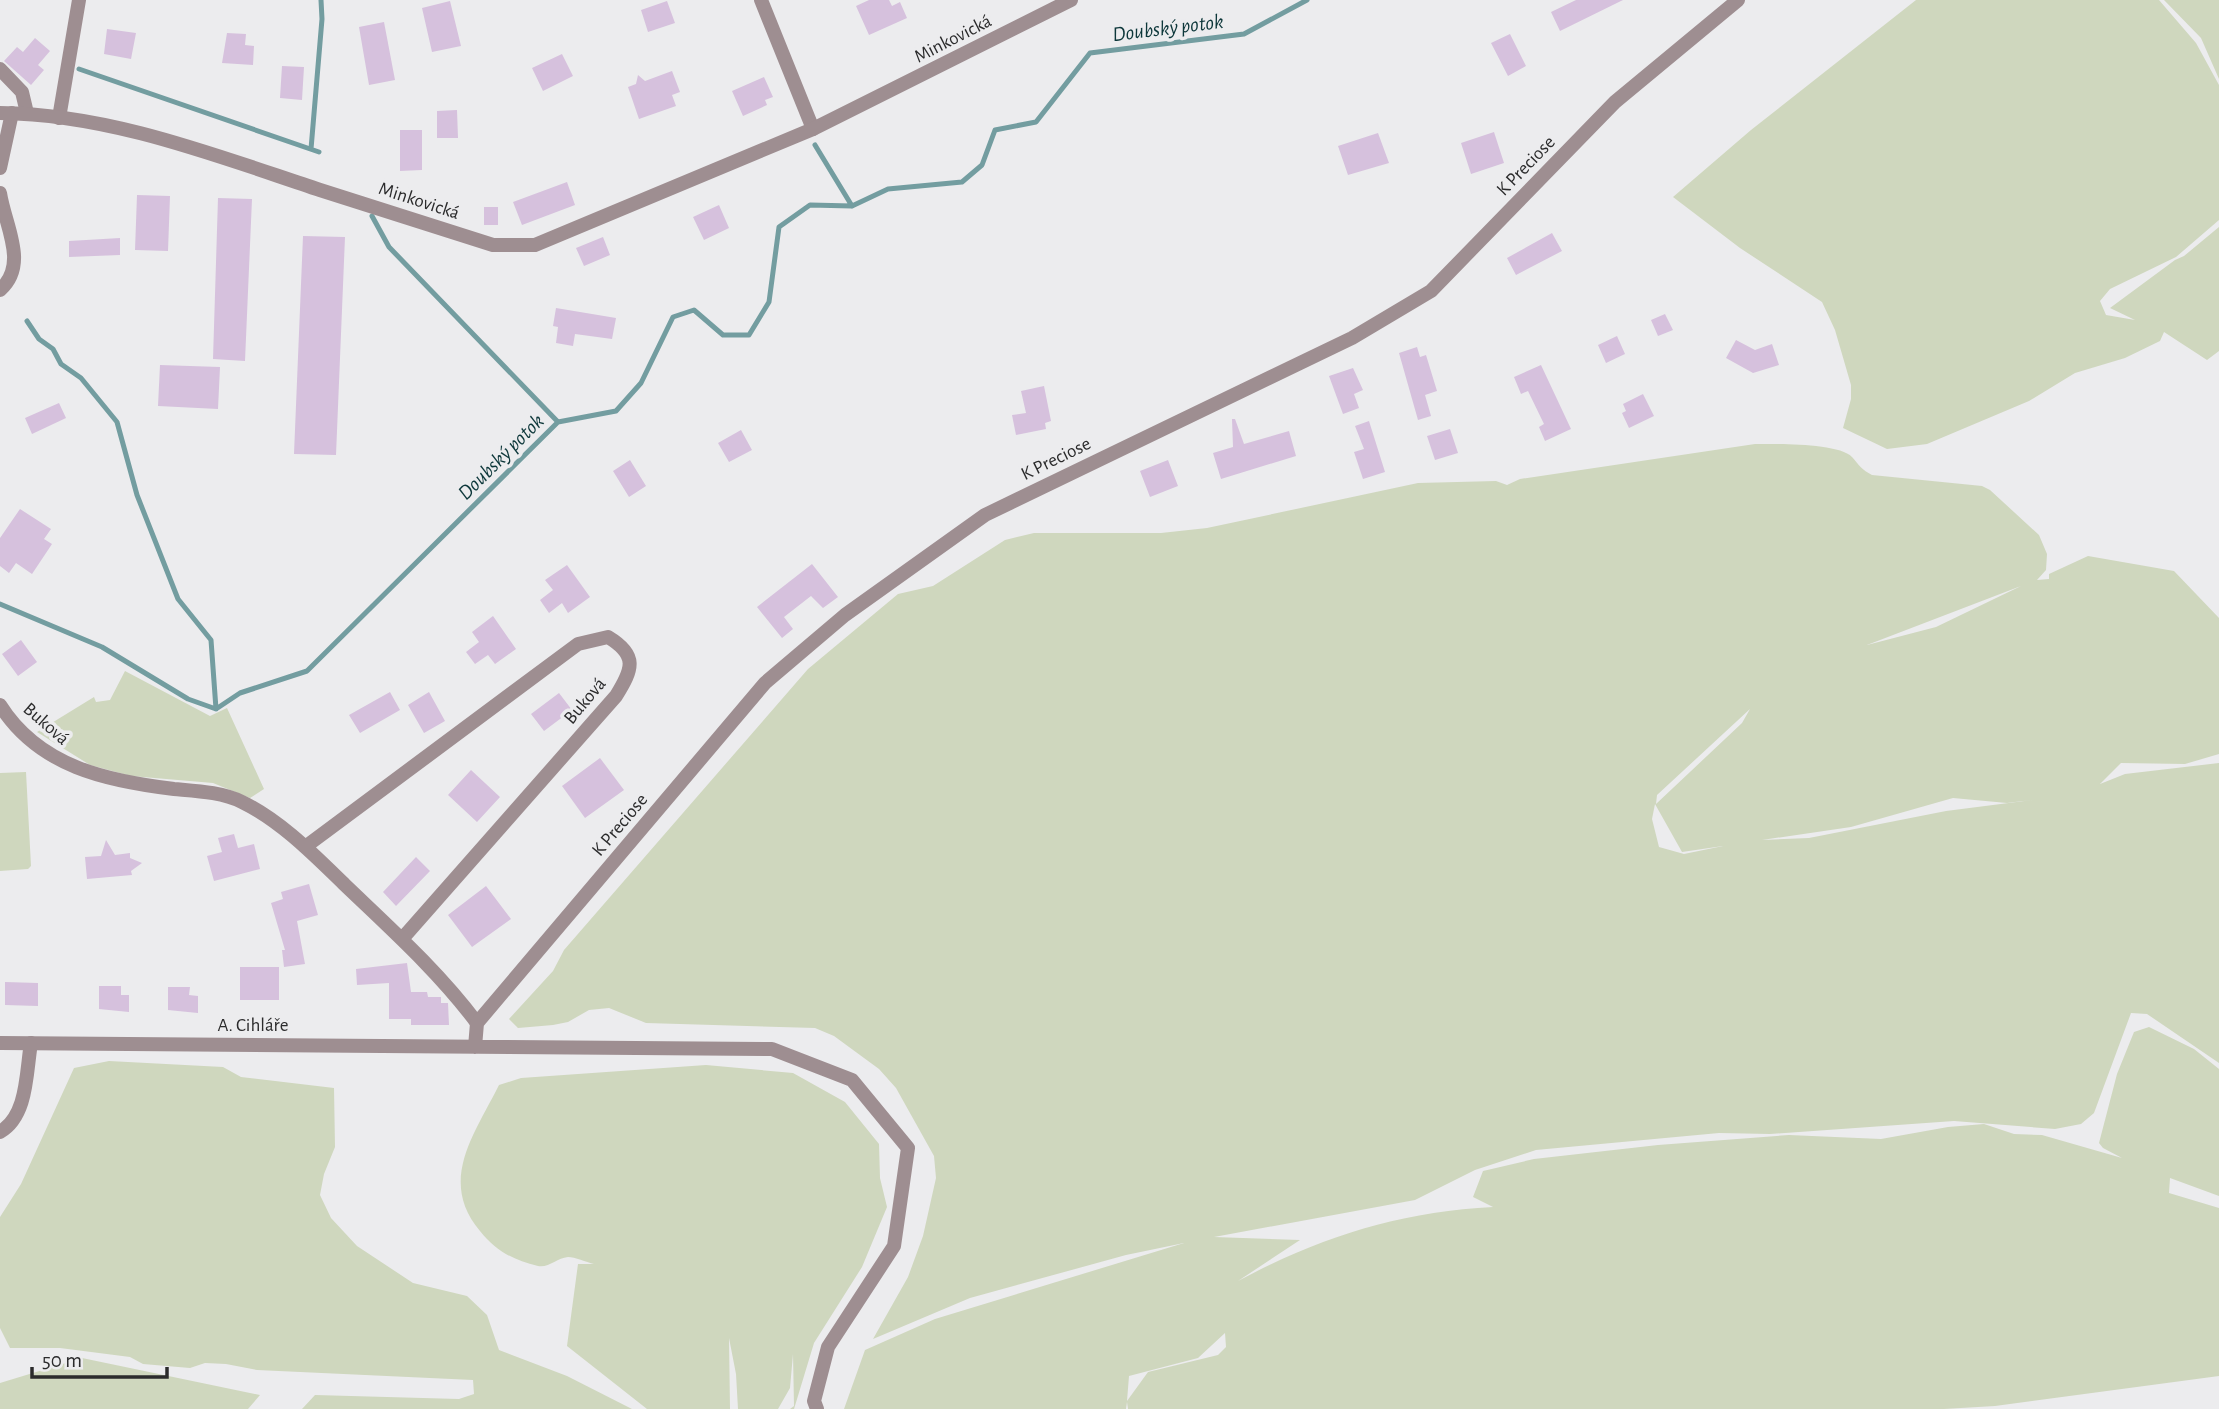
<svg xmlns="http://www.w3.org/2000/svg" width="2219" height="1409" viewBox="0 0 2219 1409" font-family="'Alegreya Sans',sans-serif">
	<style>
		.green { fill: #cfd7be; fill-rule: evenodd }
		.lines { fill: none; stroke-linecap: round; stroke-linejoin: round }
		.stream { stroke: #739da0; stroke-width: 5 }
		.building { fill: #d6c1dd }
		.minor { stroke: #9e8e91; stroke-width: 14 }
		.tertiary { stroke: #9e8e91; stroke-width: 14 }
		.labels { text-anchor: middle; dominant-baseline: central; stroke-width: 7; stroke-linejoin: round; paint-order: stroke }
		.street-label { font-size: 19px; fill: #2b2b2c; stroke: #ececee }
		.water-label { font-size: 21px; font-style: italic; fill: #0d373a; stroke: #ececee }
	</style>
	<rect width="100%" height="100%" fill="#ececee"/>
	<path class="green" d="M 1916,0 L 2159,0 L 2196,43 L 2219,85 L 2219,220 L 2176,257 L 2110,289 L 2100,301 L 2106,315 L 2135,320 L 2110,308 L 2175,260 L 2184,256 L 2219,227 L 2219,351 L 2207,360 L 2164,332 L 2160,341 L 2125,358 L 2075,373 L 2029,401 L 1927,444 L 1887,449 L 1843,428 L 1851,399 L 1851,385 L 1835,330 L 1822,302 L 1740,248 L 1673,197 L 1751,130 Z
		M 2164,0 L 2219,0 L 2219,79 L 2201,38 Z
		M 1755,444 C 1775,444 1839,443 1852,457 C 1859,465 1862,470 1872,475 L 1982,486 L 1990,490 L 2039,535 L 2047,554 L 2046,570 L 2037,580 L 2049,579 L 2049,574 L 2088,556 L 2174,571 L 2219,618 L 2219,754 L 2185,764 L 2121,763 L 2100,784 L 2125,774 L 2219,763 L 2219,1063 L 2147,1014 L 2131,1013 L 2094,1113 L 2081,1124 L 2055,1129 L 1954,1121 L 1770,1134 L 1719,1133 L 1536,1150 L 1475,1170 L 1415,1200 L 1214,1237 L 1300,1240 L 1238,1281 C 1320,1237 1399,1212 1493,1207 L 1473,1197 L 1483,1171 L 1534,1159 L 1658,1145 L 1789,1135 L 1881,1139 L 1948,1127 L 1984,1124 L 2014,1134 L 2042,1135 L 2122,1158 L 2103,1148 L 2099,1143 L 2117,1074 L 2134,1032 L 2149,1027 L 2194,1049 L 2219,1069 L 2219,1196 L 2170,1178 L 2169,1193 L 2219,1208 L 2219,1376 L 1995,1406 L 1944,1409 L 1128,1409 L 1127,1402 L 1126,1409 L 844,1409 L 865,1350 L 935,1319 L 1184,1243 L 1126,1255 L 970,1298 L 873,1339 L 908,1277 L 923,1236 L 936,1178 L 934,1156 L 896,1088 L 879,1069 L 834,1036 L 815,1028 L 646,1023 L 609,1008 L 589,1010 L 568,1022 L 553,1025 L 518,1028 L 509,1019 L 553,971 L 564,950 L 808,669 L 898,594 L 933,586 L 1005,540 L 1034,533 L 1161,533 L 1207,528 L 1418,483 L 1496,481 L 1507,485 L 1520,479 ZM 2021,586 L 1936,627 L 1867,645 ZM 1750,709 L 1742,723 L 1656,804 L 1657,795 ZM 1953,798 L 2007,803 L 2039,799 L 1946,811 L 1809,838 L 1762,840 L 1851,827 ZM 1655,804 L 1682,852 L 1723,846 L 1684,854 L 1659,847 L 1652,819 ZM 1225,1333 L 1226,1347 L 1218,1355 L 1148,1372 L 1127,1401 L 1129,1376 L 1198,1358 Z
		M 125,671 L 210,716 L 227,708 L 264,789 L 250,798 L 213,783 L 131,776 L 90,765 L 37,732 L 94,697 L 96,702 L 110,700 Z
		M 26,772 L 31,866 L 28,869 L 0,871 L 0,773 Z
		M 109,1061 L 223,1067 L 241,1077 L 334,1088 L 335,1147 L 324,1174 L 320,1195 L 331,1218 L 357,1246 L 413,1283 L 467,1296 L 487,1315 L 499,1350 L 567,1376 L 632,1409 L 302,1409 L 315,1395 L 459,1399 L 474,1394 L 473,1380 L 257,1370 L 226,1364 L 205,1363 L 190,1368 L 143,1364 L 130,1357 L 60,1348 L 10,1348 L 0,1328 L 0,1217 L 21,1184 L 74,1068 Z
		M 706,1065 L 793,1073 L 845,1102 L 879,1144 L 880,1178 L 887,1207 L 862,1267 L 814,1343 L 794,1409 L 790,1409 L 794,1406 L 793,1354 L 790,1388 L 778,1409 L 738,1409 L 736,1374 L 729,1338 L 730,1409 L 647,1409 L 567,1346 L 578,1264 L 594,1264 C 586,1262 575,1257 568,1257 C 557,1258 549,1268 538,1266 C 513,1260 496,1251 480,1231 C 438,1181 474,1135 499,1085 L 521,1078 Z
		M 82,1358 L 260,1395 L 248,1409 L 0,1409 L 0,1383 Z"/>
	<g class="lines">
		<path class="stream" d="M 79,69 L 319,152
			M 815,145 L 852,206
			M 311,149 L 322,19 L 321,0
			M 372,216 L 389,247 L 558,422
			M 27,321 L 39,339 L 53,349 L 61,364 L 81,378 L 117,422 L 137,495 L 178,599 L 211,640 L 216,709
			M 0,604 L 102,647 L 188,699 L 216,709 L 240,693 L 307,671 L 558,422 L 616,411 L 641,383 L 673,317 L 694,310 L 723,335 L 749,335 L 769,302 L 779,227 L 810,205 L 852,206 L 888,189 L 962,182 L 982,165 L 995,130 L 1036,122 L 1090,53 L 1244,34 L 1307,0"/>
	</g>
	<path class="building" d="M 869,0 L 889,0 L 892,6 L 900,2 L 907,18 L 869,35 L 856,6 Z
		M 1576,0 L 1623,0 L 1560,31 L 1551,12 Z
		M 450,1 L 461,46 L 432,52 L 422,8 Z
		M 667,1 L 675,23 L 648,32 L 641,10 Z
		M 384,22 L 395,80 L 369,85 L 359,27 Z
		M 107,29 L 136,33 L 131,59 L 104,54 Z
		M 227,33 L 246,34 L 245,45 L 254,46 L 253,65 L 222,63 Z
		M 1510,34 L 1526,66 L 1508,76 L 1491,43 Z
		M 35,38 L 50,51 L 38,65 L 44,70 L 31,85 L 4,61 L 17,47 L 23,52 Z
		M 562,54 L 573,76 L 543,91 L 532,68 Z
		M 282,66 L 304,67 L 302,100 L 280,98 Z
		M 672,71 L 680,92 L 672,95 L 676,106 L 639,119 L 628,87 L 636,84 L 638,75 L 645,81 Z
		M 764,77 L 773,97 L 765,100 L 767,105 L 743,116 L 732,91 Z
		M 457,110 L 458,138 L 437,138 L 437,111 Z
		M 400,130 L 422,130 L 422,170 L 400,171 Z
		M 1494,132 L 1504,163 L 1471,174 L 1461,143 Z
		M 1378,133 L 1389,163 L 1348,175 L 1338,146 Z
		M 567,182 L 575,205 L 522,225 L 513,202 Z
		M 137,195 L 170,196 L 168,251 L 135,250 Z
		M 218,198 L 252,199 L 245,361 L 213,359 Z
		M 719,205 L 729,228 L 704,240 L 693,217 Z
		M 484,207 L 498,207 L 498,225 L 484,225 Z
		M 1552,233 L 1562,251 L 1516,275 L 1507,258 Z
		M 303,236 L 345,237 L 336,455 L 294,454 Z
		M 603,237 L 610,255 L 584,266 L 576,248 Z
		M 120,238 L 120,255 L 69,257 L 69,241 Z
		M 556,308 L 616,318 L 612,339 L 575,334 L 573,346 L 556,343 L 558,327 L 553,326 Z
		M 1665,314 L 1673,330 L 1658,336 L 1651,320 Z
		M 1617,336 L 1625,354 L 1606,363 L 1598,345 Z
		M 1736,340 L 1755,350 L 1772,344 L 1779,365 L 1753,373 L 1726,358 Z
		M 1417,347 L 1420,357 L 1426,355 L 1437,391 L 1425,395 L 1431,416 L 1418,420 L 1399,353 Z
		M 160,365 L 220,367 L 218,409 L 158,406 Z
		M 1541,365 L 1571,429 L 1545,441 L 1539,427 L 1544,424 L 1528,391 L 1521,394 L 1514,377 Z
		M 1353,368 L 1363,390 L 1354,394 L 1359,408 L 1343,414 L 1329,376 Z
		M 1044,386 L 1051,421 L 1045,423 L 1046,429 L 1016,435 L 1012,415 L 1026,413 L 1021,391 Z
		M 1643,394 L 1654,416 L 1629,428 L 1622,413 L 1626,411 L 1623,404 Z
		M 59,403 L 66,418 L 32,434 L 25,418 Z
		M 1232,419 L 1235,419 L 1244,444 L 1289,431 L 1296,456 L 1221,479 L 1213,453 L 1233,447 Z
		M 1369,421 L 1385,472 L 1363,479 L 1354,452 L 1364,449 L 1355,426 Z
		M 1450,429 L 1458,453 L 1435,460 L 1427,436 Z
		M 741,430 L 752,450 L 729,462 L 718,443 Z
		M 630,460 L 646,486 L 629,497 L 613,471 Z
		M 1168,460 L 1178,486 L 1150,497 L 1140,471 Z
		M 20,509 L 51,529 L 44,539 L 52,544 L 32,574 L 16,563 L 9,573 L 0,566 L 0,538 Z
		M 812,564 L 838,597 L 823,608 L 811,596 L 784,617 L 793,629 L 782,638 L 757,607 Z
		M 567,565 L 590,597 L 568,613 L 562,603 L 549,613 L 540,600 L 553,590 L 545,580 Z
		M 493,616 L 516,649 L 495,664 L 488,655 L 475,664 L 466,652 L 479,642 L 472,632 Z
		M 21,640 L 37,662 L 18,676 L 2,654 Z
		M 390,692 L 400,710 L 360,733 L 349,715 Z
		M 429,692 L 445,721 L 424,733 L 408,705 Z
		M 559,693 L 572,710 L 544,731 L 531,714 Z
		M 600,758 L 624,790 L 585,818 L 562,786 Z
		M 471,770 L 500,797 L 477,822 L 448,795 Z
		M 234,834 L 238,848 L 254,844 L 260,869 L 214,881 L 207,856 L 222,852 L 218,838 Z
		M 106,840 L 115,855 L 130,853 L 130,858 L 142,863 L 131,871 L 132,875 L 87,879 L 85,857 L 101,856 Z
		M 416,857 L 430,871 L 396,906 L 383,892 Z
		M 309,884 L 318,915 L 297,921 L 305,964 L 284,967 L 282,950 L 285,950 L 271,903 L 283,899 L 281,892 Z
		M 486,886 L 511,919 L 472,947 L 448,915 Z
		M 407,963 L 411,992 L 427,992 L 428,997 L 441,997 L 441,1003 L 448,1003 L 449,1025 L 411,1025 L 411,1019 L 389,1019 L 389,983 L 357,985 L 356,969 Z
		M 240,967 L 279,967 L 279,1000 L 240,1000 Z
		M 5,982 L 38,983 L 38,1006 L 5,1005 Z
		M 99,986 L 121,986 L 121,995 L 129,995 L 129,1012 L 99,1009 Z
		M 168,987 L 190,987 L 189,995 L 198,996 L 198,1013 L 168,1010 Z"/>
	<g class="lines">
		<path class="minor" d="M 761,0 L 813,129
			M 0,69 L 22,92 L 27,113
			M 59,118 L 79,0
			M 0,168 L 12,113
			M 0,193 C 5,226 29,264 0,290
			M 0,705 C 39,767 107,781 174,789 C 196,791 222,792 242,802 C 281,821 314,855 345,885 C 391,929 439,972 477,1023
			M 305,847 L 578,644 L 608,637 C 638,655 633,669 616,696 L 402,939
			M 0,1132 C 28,1116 26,1072 31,1043"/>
		<path class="tertiary" d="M 0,113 C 110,114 217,156 320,190 C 378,209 436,227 493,245 L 535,245 L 813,129 L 1071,0
			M 0,1043 L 772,1049 L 852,1080 L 908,1148 L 894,1246 L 828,1347 L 814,1401 L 817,1409
			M 475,1047 L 477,1023 L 765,683 L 845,615 L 985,515 L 1352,338 L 1431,291 L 1615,102 L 1738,0"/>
	</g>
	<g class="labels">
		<g class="street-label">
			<text transform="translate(953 39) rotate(-27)">Minkovická</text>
			<text transform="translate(1526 166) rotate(-46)">K Preciose</text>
			<text transform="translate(419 201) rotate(18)">Minkovická</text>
			<text transform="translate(1056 459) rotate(-26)">K Preciose</text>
			<text transform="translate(585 701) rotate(-50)">Buková</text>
			<text transform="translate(46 724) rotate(41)">Buková</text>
			<text transform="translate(620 825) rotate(-50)">K Preciose</text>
			<text x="253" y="1025">A. Cihláře</text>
		</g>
		<g class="water-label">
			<text transform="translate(1168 28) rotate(-7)">Doubský potok</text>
			<text transform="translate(501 457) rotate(-45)">Doubský potok</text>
		</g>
	</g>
	<path d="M32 1367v10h135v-10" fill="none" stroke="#2b2b2c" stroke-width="3.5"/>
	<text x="42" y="1367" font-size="21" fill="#2b2b2c" stroke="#ececee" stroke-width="5" paint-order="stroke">50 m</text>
</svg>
